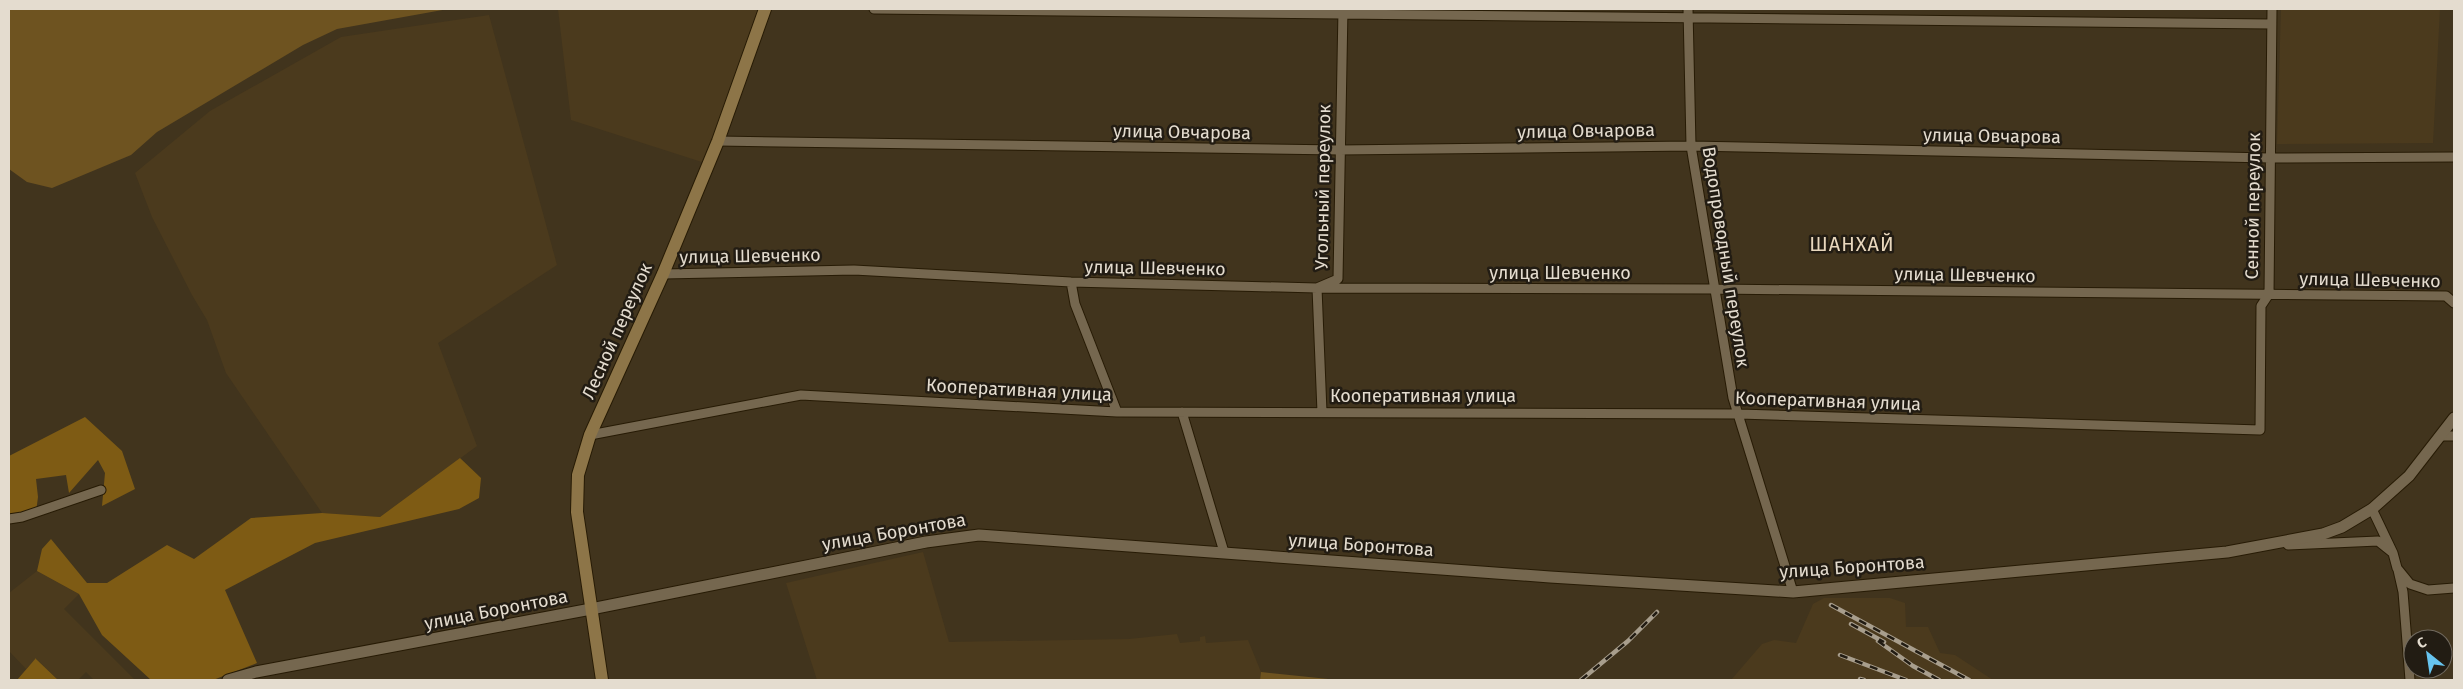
<svg xmlns="http://www.w3.org/2000/svg" width="2463" height="689" viewBox="0 0 2463 689" font-family="'Fira Sans',sans-serif">
	<style>
		.built { fill: #4b3a1d }
		.green { fill: #6e5320 }
		.forest { fill: #7e5b14 }
		.lines { fill: none; stroke-linecap: round; stroke-linejoin: round }
		.minor-casing { stroke: #271b05; stroke-width: 11 }
		.tertiary-casing { stroke: #271b05; stroke-width: 13 }
		.secondary-casing { stroke: #271b05; stroke-width: 14 }
		.minor { stroke: #75674f; stroke-width: 9 }
		.tertiary { stroke: #75674f; stroke-width: 11 }
		.secondary { stroke: #8d7548; stroke-width: 12 }
		.rail-casing { stroke: #a89e8d; stroke-width: 4.5 }
		.rail { stroke: #221c13; stroke-width: 2.5; stroke-dasharray: 8; stroke-linecap: butt }
		.labels { text-anchor: middle; dominant-baseline: central; stroke-width: 5; stroke-linejoin: round; paint-order: stroke }
		.street-label { font-size: 18px; fill: #e4dccf; stroke: #221c13 }
		.quarter-label { font-size: 20px; letter-spacing: 1px; fill: #e8d7bd; stroke: #221c13 }
	</style>
	<rect width="100%" height="100%" fill="#41341d"/>
	<path class="built" d="M 558,9 L 765,9 L 708,164 L 571,120 Z
		M 2281,9 L 2440,9 L 2433,143 L 2277,144 Z
		M 489,15 L 557,265 L 438,343 L 477,446 L 380,517 L 322,513 L 226,373 L 207,320 L 192,295 L 152,217 L 135,173 L 210,111 L 341,37 Z
		M 923,552 L 949,642 L 1129,639 L 1177,634 L 1180,643 L 1200,641 L 1200,637 L 1205,636 L 1206,643 L 1248,640 L 1261,672 L 1260,680 L 817,680 L 786,583 Z
		M 37,571 L 79,594 L 64,609 L 135,680 L 94,680 L 86,672 L 78,680 L 58,680 L 36,659 L 26,669 L 9,651 L 9,593 Z
		M 1824,598 L 1890,598 L 1905,603 L 1906,627 L 1928,627 L 1940,653 L 1955,655 L 1993,680 L 1731,680 L 1762,644 L 1774,640 L 1796,643 L 1813,604 Z"/>
	<path class="green" d="M 9,9 L 448,9 L 337,29 L 303,45 L 157,132 L 131,155 L 52,188 L 27,182 L 9,169 Z
		M 1261,672 L 1338,680 L 1260,680 Z"/>
	<path class="forest" d="M 85,417 L 122,451 L 135,489 L 102,506 L 105,473 L 98,460 L 69,493 L 66,475 L 36,479 L 38,497 L 36,512 L 9,519 L 9,456 Z
		M 460,458 L 481,478 L 479,498 L 459,509 L 315,543 L 225,590 L 257,663 L 213,680 L 151,680 L 102,635 L 79,594 L 37,571 L 42,549 L 51,539 L 87,583 L 107,583 L 167,545 L 194,559 L 251,518 L 322,513 L 380,517 Z
		M 36,658 L 36,659 L 58,680 L 17,680 Z"/>
	<g class="lines">
		<defs>
			<path id="minor" d="M 874,9 L 2271,24
				M 1688,9 L 1691,146 L 1733,398 L 1793,592
				M 718,141 L 1339,150 L 1691,146 L 2270,158 L 2454,157
				M 663,274 L 854,270 L 1071,282 L 1317,288 L 1714,289 L 2446,296 L 2454,303
				M 1071,282 L 1075,304 L 1117,412
				M 1182,412 L 1224,552
				M 1322,412 L 1317,288 L 1338,279 L 1343,9
				M 590,435 L 801,395 L 1117,412 L 1739,414 L 2260,430 L 2261,306 L 2269,294 L 2272,9
				M 2441,436 L 2454,436
				M 2372,509 L 2393,553 L 2397,568 L 2410,584 L 2428,590 L 2454,588
				M 9,519 L 22,517 L 101,490
				M 2288,545 L 2378,541 L 2393,553
				M 2398,570 L 2403,592 L 2410,680"/>
			<path id="tertiary" d="M 228,680 L 256,672 L 591,609 L 926,542 L 979,535 L 1550,577 L 1793,592 L 2227,552 L 2323,534 L 2342,527 L 2372,509 L 2409,476 L 2454,418"/>
			<path id="secondary" d="M 602,680 L 577,512 L 578,475 L 590,435 L 663,274 L 718,141 L 765,9"/>
		</defs>
		<use href="#minor" class="minor-casing"/>
		<use href="#tertiary" class="tertiary-casing"/>
		<use href="#secondary" class="secondary-casing"/>
		<use href="#minor" class="minor"/>
		<use href="#tertiary" class="tertiary"/>
		<use href="#secondary" class="secondary"/>
		<defs>
			<path id="rail" d="M 1831,605 L 1969,680
				M 1851,624 L 1884,642
				M 1878,641 L 1913,666 L 1939,680
				M 1840,655 L 1906,680
				M 1860,679 L 1864,680
				M 1581,680 L 1628,641 L 1657,612"/>
		</defs>
		<use href="#rail" class="rail-casing"/>
		<use href="#rail" class="rail"/>
	</g>
	<g class="labels">
		<g class="street-label">
			<text transform="translate(1586 131) rotate(-1)">улица Овчарова</text>
			<text transform="translate(1182 132) rotate(1)">улица Овчарова</text>
			<text transform="translate(1992 136) rotate(1)">улица Овчарова</text>
			<text transform="translate(1323 187) rotate(-89)">Угольный переулок</text>
			<text transform="translate(2253 206) rotate(-89)">Сенной переулок</text>
			<text transform="translate(750 256) rotate(-1)">улица Шевченко</text>
			<text transform="translate(1726 257) rotate(81)">Водопроводный переулок</text>
			<text transform="translate(1155 268) rotate(1)">улица Шевченко</text>
			<text x="1560" y="273">улица Шевченко</text>
			<text transform="translate(1965 275) rotate(1)">улица Шевченко</text>
			<text transform="translate(2370 280) rotate(1)">улица Шевченко</text>
			<text transform="translate(617 331) rotate(-66)">Лесной переулок</text>
			<text transform="translate(1019 390) rotate(3)">Кооперативная улица</text>
			<text x="1423" y="396">Кооперативная улица</text>
			<text transform="translate(1828 401) rotate(2)">Кооперативная улица</text>
			<text transform="translate(894 532) rotate(-10)">улица Боронтова</text>
			<text transform="translate(1361 545) rotate(4)">улица Боронтова</text>
			<text transform="translate(1852 567) rotate(-4)">улица Боронтова</text>
			<text transform="translate(496 610) rotate(-11)">улица Боронтова</text>
		</g>
		<g class="quarter-label">
			<text x="1852" y="244">ШАНХАЙ</text>
		</g>
	</g>
	<rect width="2463" height="689" fill="none" stroke="#e4dccf" stroke-width="20"/>
	<g transform="translate(2428 654) rotate(330)"><circle r="24" fill="#221c13" stroke="#70695e"/>
	<path d="M0-4L9 19L0 12L-9 19Z" fill="#67c4ef"/>
	<text y="-8" font-size="14" font-weight="bold" text-anchor="middle" fill="#e4dccf">С</text>
	</g>
</svg>
